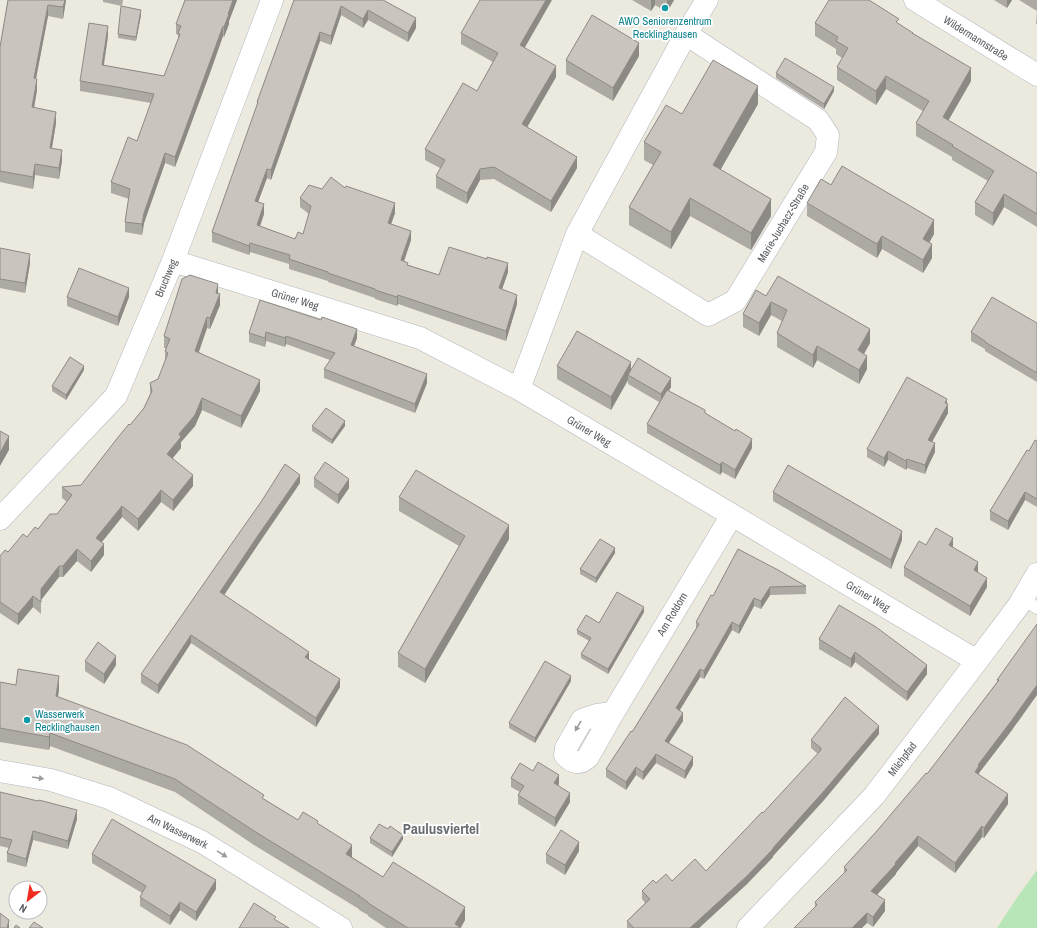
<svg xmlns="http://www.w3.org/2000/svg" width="1037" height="928" viewBox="0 0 1037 928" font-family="'Archivo Narrow',sans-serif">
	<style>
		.green { fill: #b9e6b9 }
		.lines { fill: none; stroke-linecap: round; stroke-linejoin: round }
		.lane-casing { stroke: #b2b6bb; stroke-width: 13 }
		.street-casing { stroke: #b2b6bb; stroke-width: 23 }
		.secondary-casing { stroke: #b5b9bf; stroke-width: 23 }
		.lane { stroke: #fff; stroke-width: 12 }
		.street { stroke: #fff; stroke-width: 22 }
		.secondary { stroke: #fff; stroke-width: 22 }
		.wall { fill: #ada9a3 }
		.shaded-wall { fill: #8d8a85 }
		.building { fill: #c9c5be; stroke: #8d8a85 }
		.oneway { fill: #9b9da0 }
		.culture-dot { fill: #0f9aa8; stroke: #fff; stroke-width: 1.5 }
		.labels { text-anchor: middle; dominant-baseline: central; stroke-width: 3.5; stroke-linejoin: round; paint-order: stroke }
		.culture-label { font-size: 11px; fill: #0d838f; stroke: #fff }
		.street-label { font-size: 11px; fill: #585c61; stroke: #fff }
		.district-label { font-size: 15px; font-weight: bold; fill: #696e73; stroke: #fff }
	</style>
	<rect width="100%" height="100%" fill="#ece9df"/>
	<path class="green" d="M 1037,870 L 1037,928 L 997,928 L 1016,899 Z"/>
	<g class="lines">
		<defs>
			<path id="lane" d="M 1023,598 L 1037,608"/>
			<path id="street" d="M 577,234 L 708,315 L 735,301 L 826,152 L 828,135 L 818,120 L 686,34
				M 173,261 L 420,338 L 519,389 L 732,515 L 977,661
				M 519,389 L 577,234 L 686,34 L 707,0
				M 613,713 L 597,715 L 582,720 L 566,748 L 565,755 C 572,763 580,765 588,757 L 613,713 L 732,515
				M 0,771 L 51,780 L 109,798 L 202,842 L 341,928
				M 748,928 L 874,796 L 977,661 L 1019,605 L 1037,574"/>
			<path id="secondary" d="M 915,0 L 1037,75
				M 0,519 L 116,396 L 173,261 L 272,0"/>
		</defs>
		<use href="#lane" class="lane-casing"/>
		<use href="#street" class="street-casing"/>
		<use href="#secondary" class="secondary-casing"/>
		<use href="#lane" class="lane"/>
		<use href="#street" class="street"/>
		<use href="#secondary" class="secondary"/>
	</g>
	<path class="wall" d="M 8,0 L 66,0 L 63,19 L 48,16 L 36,78 L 37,90 L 34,108 L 56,123 L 52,148 L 62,161 L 59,179 L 35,175 L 33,189 L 0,182 L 0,47 Z
		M 103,0 L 123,0 L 122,6 L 103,2 Z
		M 185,0 L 237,0 L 229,21 L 229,24 L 224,37 L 223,36 L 211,70 L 175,167 L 165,163 L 144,223 L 142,235 L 125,232 L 125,222 L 129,199 L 111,193 L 111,182 L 137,141 L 151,103 L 117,97 L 80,91 L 80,81 L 108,36 L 104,65 L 164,76 L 178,40 L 178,35 L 176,34 L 176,24 Z
		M 294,0 L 383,0 L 416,28 L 408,42 L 368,20 L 363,28 L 341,15 L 331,45 L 320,41 L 271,180 L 267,178 L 258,202 L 264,214 L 260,226 L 295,239 L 303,234 L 309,214 L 300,207 L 300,198 L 322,189 L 345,188 L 395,213 L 391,224 L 411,240 L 404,261 L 408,265 L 439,275 L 508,272 L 502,289 L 517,304 L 506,341 L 398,304 L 397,306 L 375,299 L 375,298 L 328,282 L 328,281 L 289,269 L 289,264 L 250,252 L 249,255 L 212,242 L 212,232 L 257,108 L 257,102 Z
		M 632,0 L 674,0 L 667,12 L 655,5 L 651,11 Z
		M 994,0 L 1012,0 L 1007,8 Z
		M 1019,0 L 1037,0 L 1037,24 L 1036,24 L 1037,11 Z
		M 141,15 L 136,41 L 118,38 L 118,34 Z
		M 815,23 L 899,24 L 913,34 L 971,81 L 948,120 L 1037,173 L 1037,227 L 1004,207 L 993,226 L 975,215 L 975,202 L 988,181 L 952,160 L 952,157 L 916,136 L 916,123 L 923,111 L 886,89 L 876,105 L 837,80 L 837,67 L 842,58 L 836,54 L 836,49 L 815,36 Z
		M 461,33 L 525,48 L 556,77 L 527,127 L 577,168 L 551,212 L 494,179 L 480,180 L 467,204 L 436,188 L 436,176 L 440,168 L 425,160 L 425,149 L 477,91 L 493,62 L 461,44 Z
		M 639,56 L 613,101 L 566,74 L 566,60 Z
		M 776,73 L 834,91 L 824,109 L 776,78 Z
		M 758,104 L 720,170 L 771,216 L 751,250 L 690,216 L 671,249 L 629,225 L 629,207 L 653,165 L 644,160 L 644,142 L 682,114 Z
		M 831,185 L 934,234 L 929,243 L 932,258 L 923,273 L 882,249 L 877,258 L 807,216 L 807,203 Z
		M 0,248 L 30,263 L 25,293 L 0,288 Z
		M 218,293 L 220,305 L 210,329 L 207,328 L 199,352 L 260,391 L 241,428 L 202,410 L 195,426 L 181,442 L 181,448 L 172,459 L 193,486 L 173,511 L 161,502 L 138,531 L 122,517 L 102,542 L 104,555 L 91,572 L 77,561 L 63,577 L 59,577 L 41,600 L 41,614 L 33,607 L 18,625 L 0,613 L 0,556 L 8,552 L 27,537 L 57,514 L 67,502 L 62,498 L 62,487 L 81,485 L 144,408 L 150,394 L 150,383 L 158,379 L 165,361 L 165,351 L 166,348 L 164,348 L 164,336 Z
		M 766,296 L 870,343 L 864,354 L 867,369 L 859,384 L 817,360 L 813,368 L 777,347 L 777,333 L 782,321 L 771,315 L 759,336 L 743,327 L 743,314 Z
		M 67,297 L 129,297 L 118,326 L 67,306 Z
		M 260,300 L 357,338 L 354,346 L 427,383 L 415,413 L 324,378 L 324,369 L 330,360 L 286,344 L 285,347 L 266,341 L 265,347 L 249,342 L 249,333 Z
		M 1037,323 L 1037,382 L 985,351 L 985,349 L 971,341 L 971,332 Z
		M 557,366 L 631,371 L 671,387 L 669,391 L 705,413 L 752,448 L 735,479 L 722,472 L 720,475 L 647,433 L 647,424 L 659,402 L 628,384 L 628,380 L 611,410 L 557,379 Z
		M 84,370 L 66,400 L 52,391 L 52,386 Z
		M 947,404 L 948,413 L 932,442 L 935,452 L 929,464 L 925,474 L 907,468 L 906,470 L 888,460 L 884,467 L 867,457 L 867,449 Z
		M 312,426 L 345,426 L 332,444 L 312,431 Z
		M 1037,441 L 1037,507 L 1025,500 L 1008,530 L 990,520 L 990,511 L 1029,451 Z
		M 314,478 L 349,488 L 338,504 L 314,487 Z
		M 300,483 L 259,543 L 224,595 L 309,660 L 340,687 L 316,727 L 191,643 L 158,694 L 141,683 L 141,674 Z
		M 773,492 L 902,540 L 891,569 L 773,501 Z
		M 399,497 L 509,539 L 425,683 L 398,667 L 398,653 L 459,546 L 399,511 Z
		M 926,545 L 953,547 L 978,572 L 978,573 L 987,587 L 970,616 L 904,576 L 904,567 Z
		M 738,549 L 806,586 L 806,594 L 770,595 L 761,609 L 754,606 L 739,634 L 732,630 L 704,679 L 700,677 L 680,710 L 683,721 L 668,743 L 693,765 L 685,779 L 656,763 L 643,780 L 636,775 L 626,790 L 606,777 L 606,769 L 632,732 L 671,670 L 696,629 L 696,622 L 713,596 Z
		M 615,553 L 596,583 L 580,574 L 580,569 Z
		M 644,612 L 608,674 L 581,658 L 581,654 L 589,641 L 577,634 L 577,630 L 599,623 Z
		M 1037,624 L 1012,730 L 979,773 L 979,775 L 1008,804 L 984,838 L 982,837 L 955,873 L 918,846 L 896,873 L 896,874 L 877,895 L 885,911 L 873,927 L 867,923 L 815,907 L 815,902 L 844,873 L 844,867 L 876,832 L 927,774 L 997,682 L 997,680 Z
		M 819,639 L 927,674 L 907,701 L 855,662 L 851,668 L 819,649 Z
		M 85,661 L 116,665 L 104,684 L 85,671 Z
		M 571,681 L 535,743 L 509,728 L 509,723 Z
		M 0,682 L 16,685 L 59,689 L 58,697 L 264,799 L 298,820 L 318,824 L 352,857 L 383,877 L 465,920 L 461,928 L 386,928 L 368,916 L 368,915 L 359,910 L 359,909 L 254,845 L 175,792 L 50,746 L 49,750 L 0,742 Z
		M 879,734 L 824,800 L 773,856 L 773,857 L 747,884 L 699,928 L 627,928 L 627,921 L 645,903 L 642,899 L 642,891 L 656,883 L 672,881 L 706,871 L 763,813 L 818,754 L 811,748 L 811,740 Z
		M 533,771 L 559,784 L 558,786 L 570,802 L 555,827 L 518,804 L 518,795 L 520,792 L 511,787 L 511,778 Z
		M 0,792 L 77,819 L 68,849 L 33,840 L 26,867 L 7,862 L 7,853 L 9,848 L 0,846 Z
		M 388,829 L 403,839 L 392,857 L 370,843 L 370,838 Z
		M 579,851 L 565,875 L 546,863 L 546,854 Z
		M 92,854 L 216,889 L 196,921 L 180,910 L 170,925 L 140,906 L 140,897 L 142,893 L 92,863 Z"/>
	<path class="shaded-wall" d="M 65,0 L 66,0 L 63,19 L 63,7 Z
		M 233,0 L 237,0 L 229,21 L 229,24 L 224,37 L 224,27 Z
		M 546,0 L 552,0 L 520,56 L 520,45 Z
		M 651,0 L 655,0 L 655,5 L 651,11 Z
		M 667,0 L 674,0 L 667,12 Z
		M 1007,0 L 1012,0 L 1007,8 Z
		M 48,5 L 48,16 L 34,89 L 34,78 Z
		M 341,6 L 341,15 L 331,45 L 331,36 Z
		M 141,10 L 141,15 L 136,41 L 136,37 Z
		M 368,10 L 368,20 L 363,28 L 363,19 Z
		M 416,18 L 416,28 L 408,42 L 408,33 Z
		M 108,26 L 108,36 L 102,75 L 102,65 Z
		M 223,26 L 223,36 L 211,70 L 175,167 L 175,157 Z
		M 320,32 L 320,41 L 271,180 L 271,170 Z
		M 639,43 L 639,56 L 613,101 L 613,88 Z
		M 556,66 L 556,77 L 522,136 L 522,124 Z
		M 971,68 L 971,81 L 943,130 L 943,117 Z
		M 886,76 L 886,89 L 876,105 L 876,91 Z
		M 37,79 L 37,90 L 32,119 L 32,107 Z
		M 758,86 L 758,104 L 713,183 L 713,165 Z
		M 834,87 L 834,91 L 824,109 L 824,104 Z
		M 56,112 L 56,123 L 50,159 L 50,148 Z
		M 62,150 L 62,161 L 59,179 L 59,168 Z
		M 165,153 L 165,163 L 144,223 L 142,235 L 142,224 L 144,213 Z
		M 577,157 L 577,168 L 551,212 L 551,201 Z
		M 35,164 L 35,175 L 33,189 L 33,177 Z
		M 267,169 L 267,178 L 255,210 L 255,201 Z
		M 480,169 L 480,180 L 467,204 L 467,193 Z
		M 1004,194 L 1004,207 L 993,226 L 993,213 Z
		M 690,198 L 690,216 L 671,249 L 671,232 Z
		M 771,199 L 771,216 L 751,250 L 751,233 Z
		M 395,203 L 395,213 L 388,233 L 388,223 Z
		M 264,204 L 264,214 L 257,235 L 257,225 Z
		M 934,220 L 934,234 L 923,253 L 923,239 Z
		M 411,231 L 411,240 L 401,270 L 401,260 Z
		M 882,236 L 882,249 L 877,258 L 877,244 Z
		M 250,243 L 250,252 L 249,255 L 249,246 Z
		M 932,244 L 932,258 L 923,273 L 923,260 Z
		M 30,254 L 30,263 L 25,293 L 25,283 Z
		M 508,263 L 508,272 L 499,298 L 499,288 Z
		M 218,284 L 218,295 L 220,294 L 220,305 L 210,329 L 210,318 Z
		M 129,288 L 129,297 L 118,326 L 118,317 Z
		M 398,295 L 398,304 L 397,306 L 397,297 Z
		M 517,295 L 517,304 L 506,341 L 506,331 Z
		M 771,302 L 771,315 L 759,336 L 759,323 Z
		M 207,317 L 207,328 L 195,362 L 195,351 Z
		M 357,329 L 357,338 L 351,354 L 351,345 Z
		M 870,329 L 870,343 L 858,364 L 858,350 Z
		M 266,332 L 266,341 L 265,347 L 265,338 Z
		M 286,336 L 286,344 L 285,347 L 285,338 Z
		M 817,346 L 817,360 L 813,368 L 813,355 Z
		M 867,356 L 867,369 L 859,384 L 859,370 Z
		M 631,362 L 631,375 L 628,375 L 628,380 L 611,410 L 611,397 Z
		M 84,366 L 84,370 L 66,400 L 66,395 Z
		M 427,374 L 427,383 L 415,413 L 415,404 Z
		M 671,378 L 671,387 L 661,403 L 661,394 Z
		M 260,380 L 260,391 L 241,428 L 241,416 Z
		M 202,398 L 202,410 L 195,426 L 181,442 L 181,448 L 167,465 L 167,454 L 179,434 Z
		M 947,399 L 947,406 L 948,404 L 948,413 L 928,449 L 928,440 Z
		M 345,421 L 345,426 L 332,444 L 332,440 Z
		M 9,436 L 9,450 L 0,466 L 0,453 Z
		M 752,439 L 752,448 L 735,479 L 735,470 Z
		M 935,443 L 935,452 L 929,464 L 925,474 L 925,465 L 929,455 Z
		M 888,451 L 888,460 L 884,467 L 884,458 Z
		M 907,459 L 907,468 L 906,470 L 906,461 Z
		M 722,462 L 722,472 L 720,475 L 720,465 Z
		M 193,475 L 193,486 L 173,511 L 173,500 Z
		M 300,475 L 300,483 L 259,543 L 220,601 L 220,592 L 259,534 Z
		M 349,479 L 349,488 L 338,504 L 338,495 Z
		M 161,490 L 161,502 L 138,531 L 138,519 Z
		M 1025,492 L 1025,500 L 1008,530 L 1008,521 Z
		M 122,506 L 122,517 L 96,549 L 96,538 Z
		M 509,525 L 509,539 L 425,683 L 425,669 Z
		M 902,531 L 902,540 L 891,569 L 891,560 Z
		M 953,538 L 953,547 L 949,545 Z
		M 104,544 L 104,555 L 91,572 L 91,561 Z
		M 615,548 L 615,553 L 596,583 L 596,578 Z
		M 77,549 L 77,561 L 63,577 L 63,566 Z
		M 978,562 L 978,572 L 974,579 L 974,570 Z
		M 59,566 L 59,577 L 41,600 L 41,614 L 41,589 Z
		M 987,578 L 987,587 L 970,616 L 970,606 Z
		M 770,587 L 770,595 L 761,609 L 761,601 Z
		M 33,596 L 33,607 L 18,625 L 18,614 Z
		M 754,598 L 754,606 L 739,634 L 739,626 Z
		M 644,607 L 644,612 L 608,674 L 608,669 Z
		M 732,622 L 732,630 L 704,679 L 704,671 Z
		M 191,635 L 191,643 L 158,694 L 158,685 Z
		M 309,652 L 309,661 L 305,657 Z
		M 855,652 L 855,662 L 851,668 L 851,659 Z
		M 116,656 L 116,665 L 104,684 L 104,674 Z
		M 927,665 L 927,674 L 907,701 L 907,692 Z
		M 700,669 L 700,677 L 676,716 L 676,708 Z
		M 59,676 L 59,689 L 56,710 L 56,696 Z
		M 571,676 L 571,681 L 535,743 L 535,738 Z
		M 340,679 L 340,687 L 316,727 L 316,718 Z
		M 1037,685 L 1037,695 L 1012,730 L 979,773 L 979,776 L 975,772 L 978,765 Z
		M 683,713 L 683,721 L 665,749 L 665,741 Z
		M 879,726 L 879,734 L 824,800 L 773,856 L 773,857 L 747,884 L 699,928 L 690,928 L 773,848 Z
		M 50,733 L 50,746 L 49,750 L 49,737 Z
		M 656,754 L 656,763 L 643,780 L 643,772 Z
		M 693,757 L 693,765 L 685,779 L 685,771 Z
		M 636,767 L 636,775 L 626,790 L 626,782 Z
		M 559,775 L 559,784 L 554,792 L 554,783 Z
		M 570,793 L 570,802 L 555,827 L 555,818 Z
		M 1008,794 L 1008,804 L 984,838 L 984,828 Z
		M 77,810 L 77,819 L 68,849 L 68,841 Z
		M 982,826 L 982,837 L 955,873 L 955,863 Z
		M 33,831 L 33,840 L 26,867 L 26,859 Z
		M 403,835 L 403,839 L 392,857 L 392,852 Z
		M 918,836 L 918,846 L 896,873 L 896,874 L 871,901 L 871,891 Z
		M 579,842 L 579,851 L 565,875 L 565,865 Z
		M 352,845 L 352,858 L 346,854 Z
		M 216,880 L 216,889 L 196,921 L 196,912 Z
		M 885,900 L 885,911 L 873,927 L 873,917 Z
		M 180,902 L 180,910 L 170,925 L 170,916 Z
		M 465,907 L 465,920 L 460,928 L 455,924 Z
		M 867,913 L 867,923 L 862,928 L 852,928 Z
		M 9,920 L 9,928 L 7,928 Z"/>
	<path class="building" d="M 8,0 L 65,0 L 63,7 L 48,5 L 34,78 L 37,79 L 32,107 L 56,112 L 50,148 L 62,150 L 59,168 L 35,164 L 33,177 L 0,171 L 0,47 Z
		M 185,0 L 233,0 L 228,14 L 229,14 L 224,27 L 223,26 L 211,59 L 175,157 L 165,153 L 144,213 L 142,224 L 125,222 L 130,189 L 111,182 L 128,137 L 137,141 L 154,94 L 117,87 L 80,81 L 89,23 L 108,26 L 102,65 L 164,76 L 180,34 L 178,33 L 181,26 L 176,24 Z
		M 294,0 L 383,0 L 416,18 L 408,33 L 368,10 L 363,19 L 341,6 L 331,36 L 320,32 L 271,170 L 267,169 L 255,201 L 264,204 L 257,225 L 295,239 L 298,232 L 303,234 L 311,206 L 300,198 L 309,185 L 322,189 L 331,177 L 345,188 L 346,186 L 395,203 L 388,223 L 411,231 L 401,260 L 408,263 L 407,265 L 439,275 L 449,247 L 487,259 L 487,257 L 508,263 L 499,288 L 517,295 L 506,331 L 398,295 L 397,297 L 375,290 L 375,289 L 328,273 L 328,272 L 289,259 L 290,255 L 250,243 L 249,246 L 212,232 L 258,102 L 257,102 Z
		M 480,0 L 546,0 L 520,45 L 556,66 L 522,124 L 577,157 L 551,201 L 494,167 L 480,169 L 467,193 L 436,176 L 445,160 L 425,149 L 463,83 L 477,91 L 498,53 L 461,33 Z
		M 829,0 L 869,0 L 899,19 L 896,22 L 913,33 L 912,33 L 971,68 L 943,117 L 1037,173 L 1037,214 L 1004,194 L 993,213 L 975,202 L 994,171 L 952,146 L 953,145 L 916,123 L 929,101 L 886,76 L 876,91 L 837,67 L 848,48 L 836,41 L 838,37 L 815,23 Z
		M 121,6 L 141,10 L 136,37 L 118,34 Z
		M 592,15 L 639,43 L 613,88 L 566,60 Z
		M 785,58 L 834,87 L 824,104 L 776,73 Z
		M 713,60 L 758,86 L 713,165 L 771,199 L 751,233 L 690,198 L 671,232 L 629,207 L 661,152 L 644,142 L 666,105 L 682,114 Z
		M 842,166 L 934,220 L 923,239 L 932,244 L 923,260 L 882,236 L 877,244 L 807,203 L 821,179 L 831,185 Z
		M 0,248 L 30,254 L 25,283 L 0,279 Z
		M 79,268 L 129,288 L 118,317 L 67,297 Z
		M 190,275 L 218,284 L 216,293 L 220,294 L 210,318 L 207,317 L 195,351 L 260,380 L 241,416 L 202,398 L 195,415 L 179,434 L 181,437 L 167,454 L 193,475 L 173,500 L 161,490 L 138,519 L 122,506 L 96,538 L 104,544 L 91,561 L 77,549 L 63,566 L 59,566 L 41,589 L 41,602 L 33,596 L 18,614 L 0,602 L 0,556 L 5,550 L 8,552 L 23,534 L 27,537 L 35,527 L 38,529 L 50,514 L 57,514 L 72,495 L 62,487 L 81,485 L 119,436 L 129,424 L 130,425 L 144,408 L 152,391 L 150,383 L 158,379 L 168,353 L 165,351 L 170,339 L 164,336 L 182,279 Z
		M 778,276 L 870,329 L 858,350 L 867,356 L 859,370 L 817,346 L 813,355 L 777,333 L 787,310 L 771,302 L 759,323 L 743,314 L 756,290 L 766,296 Z
		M 992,297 L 1037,323 L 1037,373 L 985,342 L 985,341 L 971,332 Z
		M 260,300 L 321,320 L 322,317 L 357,329 L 351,345 L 427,374 L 415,404 L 324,369 L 335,353 L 286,336 L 285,338 L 266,332 L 265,338 L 249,333 Z
		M 577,331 L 631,362 L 611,397 L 557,366 Z
		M 70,357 L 84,366 L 66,395 L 52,386 Z
		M 638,358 L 671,378 L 661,394 L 628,375 Z
		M 907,377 L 947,399 L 945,403 L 948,404 L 928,440 L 935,443 L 929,455 L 925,465 L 907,459 L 906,461 L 888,451 L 884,458 L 867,449 Z
		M 667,390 L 705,410 L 705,413 L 735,431 L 736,429 L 752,439 L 735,470 L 722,462 L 720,465 L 647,424 Z
		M 326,408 L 345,421 L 332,440 L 312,426 Z
		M 0,431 L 9,436 L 0,453 Z
		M 1035,440 L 1037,441 L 1037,499 L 1025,492 L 1008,521 L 990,511 L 1027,450 L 1029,451 Z
		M 325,462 L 349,479 L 338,495 L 314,478 Z
		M 285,464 L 300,475 L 259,534 L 220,592 L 309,652 L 305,657 L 340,679 L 316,718 L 191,635 L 158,685 L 141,674 L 230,546 L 261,502 Z
		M 788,465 L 902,531 L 891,560 L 773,492 Z
		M 416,470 L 509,525 L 425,669 L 398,653 L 465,536 L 399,497 Z
		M 936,528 L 953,538 L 949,545 L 978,562 L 974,570 L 987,578 L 970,606 L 904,567 L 919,541 L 926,545 Z
		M 600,539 L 615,548 L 596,578 L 580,569 Z
		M 738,549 L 778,570 L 806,586 L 770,587 L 761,601 L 754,598 L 739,626 L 732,622 L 704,671 L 700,669 L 676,708 L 683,713 L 665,741 L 693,757 L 685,771 L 656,754 L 643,772 L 636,767 L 626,782 L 606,769 L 631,731 L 632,732 L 671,670 L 699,624 L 696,622 L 711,595 L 713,596 Z
		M 617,592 L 644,607 L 608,669 L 581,654 L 591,638 L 577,630 L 586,615 L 599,623 Z
		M 839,605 L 876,627 L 927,665 L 907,692 L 855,652 L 851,659 L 819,639 Z
		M 1037,624 L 1037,685 L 1012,720 L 978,765 L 979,766 L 975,772 L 1008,794 L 984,828 L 982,826 L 955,863 L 918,836 L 895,863 L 896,864 L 871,891 L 885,900 L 873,917 L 867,913 L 852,928 L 794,928 L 817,905 L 815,902 L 847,870 L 844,867 L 876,832 L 926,773 L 927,774 L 999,680 L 997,680 Z
		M 98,642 L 116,656 L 104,674 L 85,661 Z
		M 545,661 L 571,676 L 535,738 L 509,723 Z
		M 18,669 L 59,676 L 56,696 L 187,745 L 264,795 L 262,798 L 298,820 L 303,812 L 318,821 L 317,823 L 352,845 L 346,854 L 383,877 L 393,862 L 465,907 L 455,924 L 461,928 L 408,928 L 368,903 L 368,902 L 359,896 L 360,896 L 254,831 L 175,779 L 50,733 L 49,737 L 0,728 L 0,682 L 16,685 Z
		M 845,697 L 879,726 L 824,791 L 773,848 L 773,849 L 747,876 L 690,928 L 634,928 L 627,921 L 650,899 L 642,891 L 653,880 L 656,883 L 666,874 L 672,881 L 695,859 L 706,871 L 762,812 L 763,813 L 821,750 L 820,750 L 821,748 L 811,740 Z
		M 538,762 L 559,775 L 554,783 L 570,793 L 555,818 L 518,795 L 524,786 L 511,778 L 520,763 L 533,771 Z
		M 0,792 L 38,801 L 39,800 L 77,810 L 68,841 L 33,831 L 26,859 L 7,853 L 12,840 L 0,837 Z
		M 112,819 L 216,880 L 196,912 L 180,902 L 170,916 L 140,897 L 146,886 L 92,854 Z
		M 379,824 L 388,829 L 390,826 L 403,835 L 392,852 L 370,838 Z
		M 561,830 L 579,842 L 565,865 L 546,854 Z
		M 254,903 L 276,917 L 274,919 L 289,928 L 239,928 Z
		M 0,913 L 9,920 L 7,928 L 0,928 Z
		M 34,922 L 43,928 L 29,928 Z
		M 16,925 L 20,928 L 14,928 Z"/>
	<defs><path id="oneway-solid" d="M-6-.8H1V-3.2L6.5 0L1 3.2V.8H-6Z"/></defs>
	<g class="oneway">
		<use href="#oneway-solid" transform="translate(578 726) rotate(120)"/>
		<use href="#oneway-solid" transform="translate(38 778) rotate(9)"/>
		<use href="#oneway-solid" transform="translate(222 854) rotate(32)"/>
	</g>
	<g class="culture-dot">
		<circle cx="665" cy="8" r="4"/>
		<circle cx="27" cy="720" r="4"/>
	</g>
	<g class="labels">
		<g class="culture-label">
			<text x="665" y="21">AWO Seniorenzentrum<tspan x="665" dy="13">Recklinghausen</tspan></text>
			<text x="35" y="714" text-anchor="start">Wasserwerk<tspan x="35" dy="13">Recklinghausen</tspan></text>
		</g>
		<g class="street-label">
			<text transform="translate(976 38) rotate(32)">Wildermannstraße</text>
			<text transform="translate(783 223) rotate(-59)">Marie-Juchacz-Straße</text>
			<text transform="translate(166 278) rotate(-67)">Bruchweg</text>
			<text transform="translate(295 299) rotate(17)">Grüner Weg</text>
			<text transform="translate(589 431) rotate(31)">Grüner Weg</text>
			<text transform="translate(868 596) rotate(31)">Grüner Weg</text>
			<text transform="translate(672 614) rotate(-59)">Am Rotdorn</text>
			<text transform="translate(902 759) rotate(-53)">Milchpfad</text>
			<text transform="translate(178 831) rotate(26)">Am Wasserwerk</text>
		</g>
		<g class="district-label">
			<text x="441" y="828">Paulusviertel</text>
		</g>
	</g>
	<g transform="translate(28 900) rotate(211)"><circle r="19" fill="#ffffff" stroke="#bcbec0"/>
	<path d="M0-3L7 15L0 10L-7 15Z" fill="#f22d1f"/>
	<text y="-6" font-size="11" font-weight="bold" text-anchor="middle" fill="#585c61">N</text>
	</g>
</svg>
